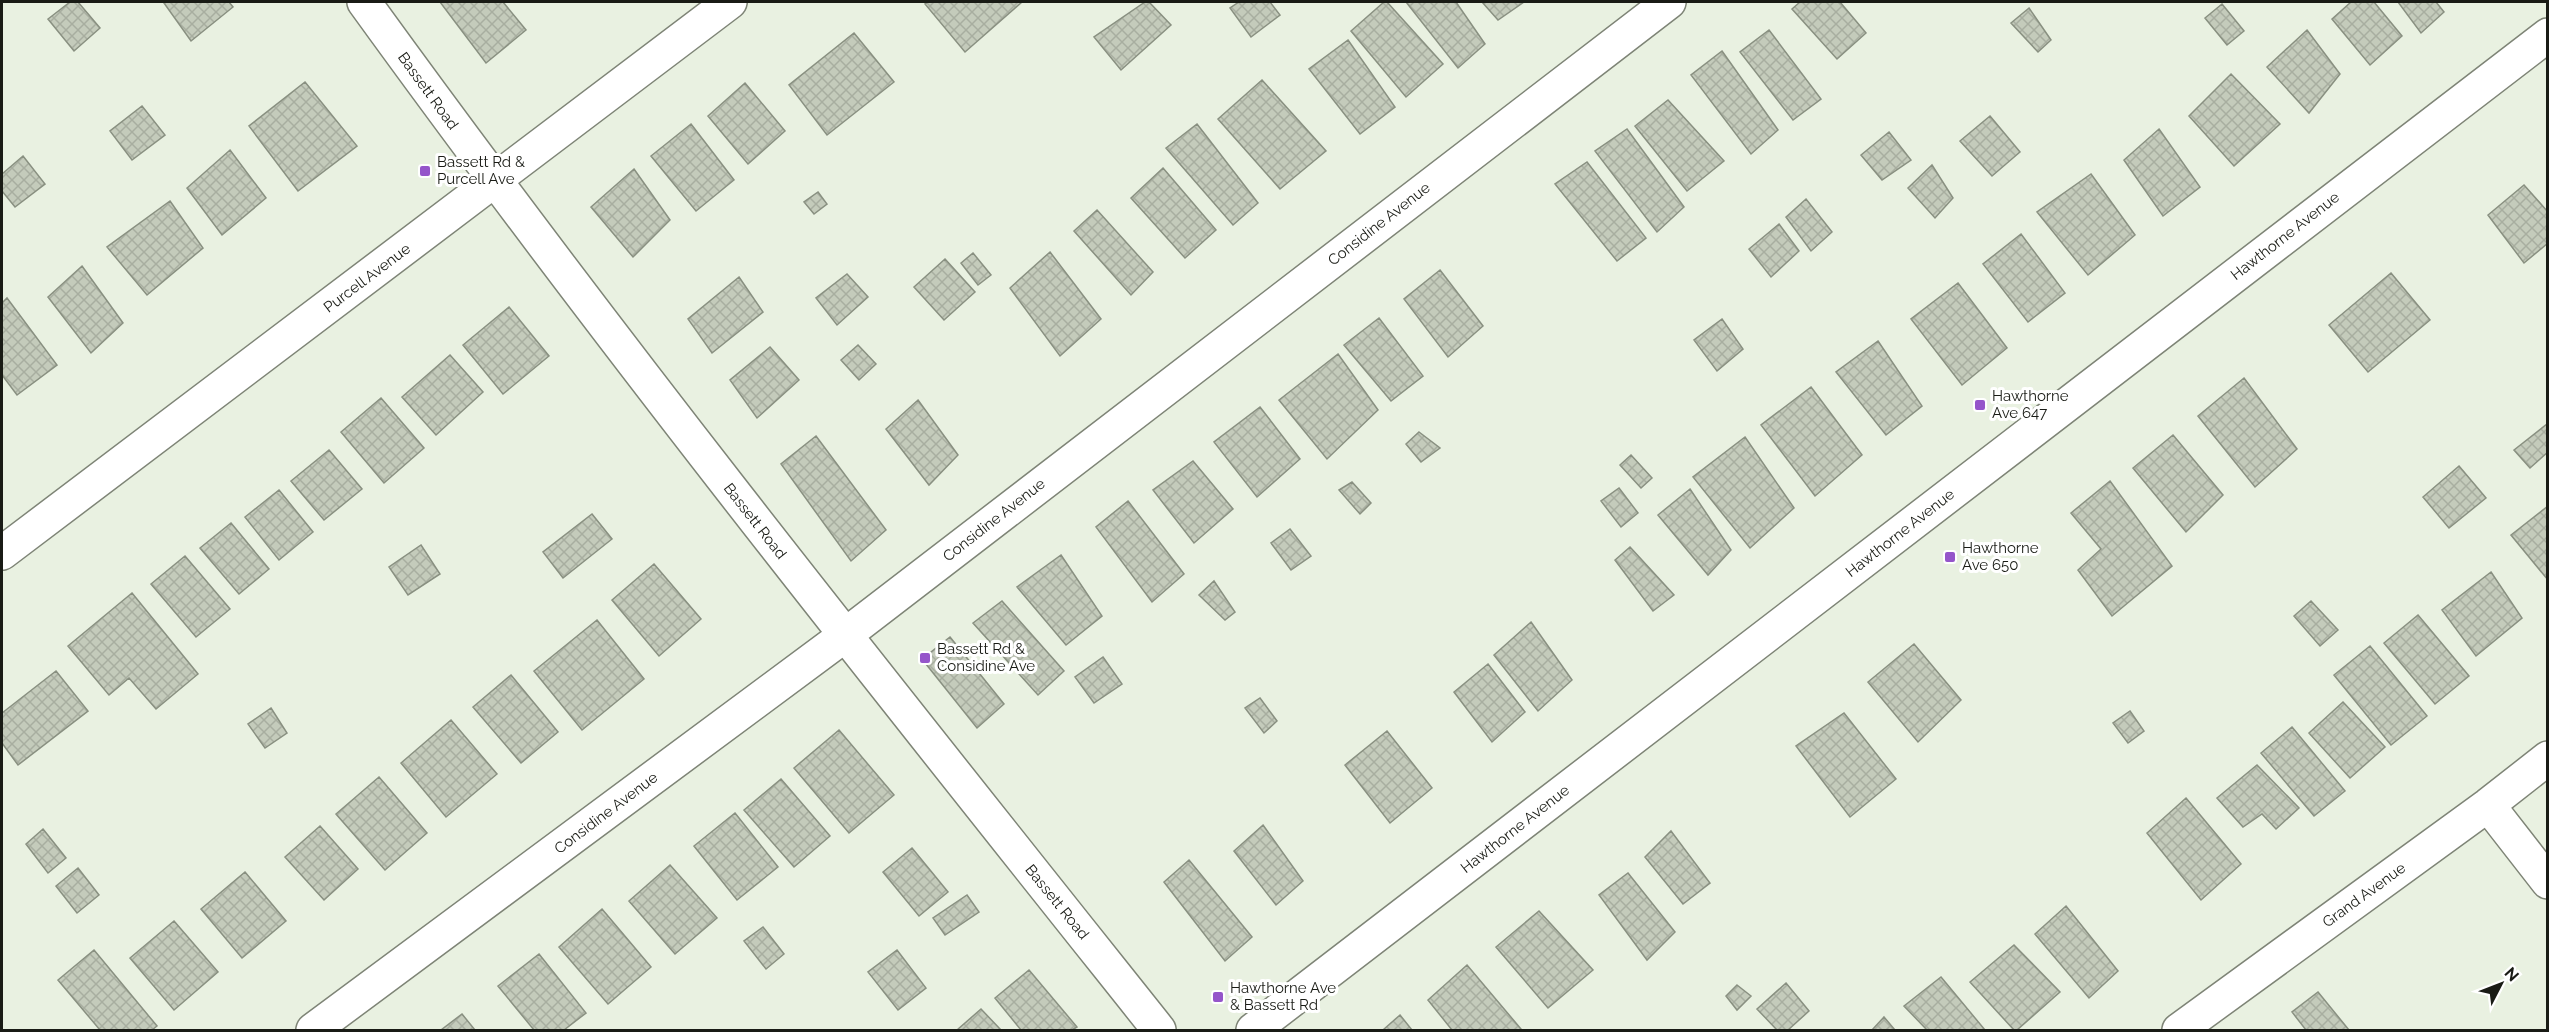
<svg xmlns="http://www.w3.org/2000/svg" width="2549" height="1032" viewBox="0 0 2549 1032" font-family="Raleway,sans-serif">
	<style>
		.building { fill: url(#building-cross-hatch); stroke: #899081; stroke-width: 1.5 }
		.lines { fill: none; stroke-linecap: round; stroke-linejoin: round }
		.street-casing { stroke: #7e8476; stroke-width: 36 }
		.street { stroke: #fff; stroke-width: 33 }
		.poi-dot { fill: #9555ca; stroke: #fff; stroke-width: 2 }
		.labels { text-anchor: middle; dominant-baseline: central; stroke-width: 6; stroke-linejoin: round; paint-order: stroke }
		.street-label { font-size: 15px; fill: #191b15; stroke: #fff }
		.poi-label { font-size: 15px; fill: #191b15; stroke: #fff; text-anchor: start }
	</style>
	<defs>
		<pattern id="building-cross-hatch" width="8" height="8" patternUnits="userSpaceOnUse" patternTransform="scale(1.5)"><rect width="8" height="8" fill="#c4cbbb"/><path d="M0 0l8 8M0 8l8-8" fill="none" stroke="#a8aea0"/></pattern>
	</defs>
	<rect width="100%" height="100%" fill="#e9f1e1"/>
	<path class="building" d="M 70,2 L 78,2 L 100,28 L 74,51 L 48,19 Z
		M 166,2 L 229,2 L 233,7 L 191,41 L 164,3 Z
		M 440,2 L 503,2 L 526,30 L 486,63 Z
		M 928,2 L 1022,2 L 965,52 L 925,4 Z
		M 1145,2 L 1149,2 L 1171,25 L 1121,70 L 1094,37 Z
		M 1239,2 L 1270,2 L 1280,15 L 1251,37 L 1230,8 Z
		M 1384,2 L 1387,2 L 1443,64 L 1406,97 L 1351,31 Z
		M 1406,2 L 1456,2 L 1485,44 L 1458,68 Z
		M 1482,2 L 1524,2 L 1498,20 Z
		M 1800,2 L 1840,2 L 1866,33 L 1837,59 L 1792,9 Z
		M 2351,2 L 2374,2 L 2402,36 L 2370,65 L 2332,19 Z
		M 2398,2 L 2436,2 L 2444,12 L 2421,33 Z
		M 2222,4 L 2244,31 L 2227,45 L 2205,18 Z
		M 2029,8 L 2051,40 L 2038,52 L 2011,23 Z
		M 1769,30 L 1821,99 L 1793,120 L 1740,52 Z
		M 2307,30 L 2340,74 L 2309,113 L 2267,67 Z
		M 854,33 L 894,82 L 827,135 L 789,85 Z
		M 1348,40 L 1395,107 L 1360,134 L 1309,69 Z
		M 1722,51 L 1778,130 L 1751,154 L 1691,75 Z
		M 2231,74 L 2280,124 L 2234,166 L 2189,116 Z
		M 1262,80 L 1326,151 L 1280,189 L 1218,119 Z
		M 305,82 L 357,146 L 298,191 L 249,126 Z
		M 745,83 L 785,131 L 748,164 L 708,116 Z
		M 1668,100 L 1724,161 L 1687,191 L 1635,126 Z
		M 142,106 L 165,135 L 132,160 L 110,131 Z
		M 1990,116 L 2020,152 L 1992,176 L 1960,141 Z
		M 691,124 L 734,180 L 696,211 L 651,156 Z
		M 1197,124 L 1258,203 L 1233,225 L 1166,148 Z
		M 1627,129 L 1684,207 L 1657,232 L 1595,151 Z
		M 2159,129 L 2200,187 L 2163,216 L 2124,160 Z
		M 1889,132 L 1911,160 L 1882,180 L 1861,155 Z
		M 230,150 L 266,198 L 222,235 L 187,188 Z
		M 23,156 L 45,184 L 15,207 L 2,191 L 2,174 Z
		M 1587,162 L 1646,238 L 1617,261 L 1555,184 Z
		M 1932,165 L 1953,198 L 1935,218 L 1908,188 Z
		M 1163,168 L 1216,230 L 1185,258 L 1131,198 Z
		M 634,169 L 670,220 L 633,257 L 591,207 Z
		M 2091,174 L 2135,235 L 2088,275 L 2037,212 Z
		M 2524,185 L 2548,212 L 2548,243 L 2524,263 L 2488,215 Z
		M 818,192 L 827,204 L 814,214 L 804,202 Z
		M 1806,199 L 1832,232 L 1811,251 L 1786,217 Z
		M 170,201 L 203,248 L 147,295 L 107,247 Z
		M 1097,210 L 1153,272 L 1131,295 L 1074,231 Z
		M 1779,224 L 1799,251 L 1771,277 L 1749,249 Z
		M 2021,234 L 2065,293 L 2028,322 L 1983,264 Z
		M 1050,252 L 1101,319 L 1060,356 L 1010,288 Z
		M 973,253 L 991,275 L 978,285 L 961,263 Z
		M 945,259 L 975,292 L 944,320 L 914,287 Z
		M 82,266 L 123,323 L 91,353 L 48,297 Z
		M 1440,270 L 1483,326 L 1448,357 L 1404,299 Z
		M 2391,273 L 2430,320 L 2368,372 L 2329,325 Z
		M 847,274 L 868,297 L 837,325 L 816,298 Z
		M 739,277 L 763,312 L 712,353 L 688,319 Z
		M 1958,283 L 2007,348 L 1962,385 L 1911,319 Z
		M 7,298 L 57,365 L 17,395 L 2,375 L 2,303 Z
		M 509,307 L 549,356 L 503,394 L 463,345 Z
		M 1379,318 L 1423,376 L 1391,401 L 1344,345 Z
		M 1722,319 L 1743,349 L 1717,371 L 1694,340 Z
		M 1878,341 L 1922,406 L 1886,435 L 1836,372 Z
		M 858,345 L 876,364 L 859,380 L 841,360 Z
		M 770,347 L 799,380 L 757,418 L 730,380 Z
		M 1338,354 L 1378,410 L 1327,459 L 1279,400 Z
		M 450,355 L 483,392 L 436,435 L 402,397 Z
		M 2244,378 L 2297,449 L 2255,487 L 2198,416 Z
		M 1811,387 L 1862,455 L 1815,496 L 1761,425 Z
		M 381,398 L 424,448 L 384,483 L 341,432 Z
		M 918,400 L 958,455 L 929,485 L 886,429 Z
		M 1260,407 L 1300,459 L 1257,497 L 1214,442 Z
		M 2547,424 L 2548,452 L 2530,468 L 2514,450 Z
		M 1419,432 L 1440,448 L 1421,462 L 1406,444 Z
		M 2173,435 L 2223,495 L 2186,532 L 2133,468 Z
		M 816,436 L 886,530 L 851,561 L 781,464 Z
		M 1745,437 L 1794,508 L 1750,548 L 1693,477 Z
		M 329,450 L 362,489 L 324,520 L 291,481 Z
		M 1631,455 L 1652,478 L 1641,488 L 1620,465 Z
		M 1193,461 L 1233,509 L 1194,543 L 1153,490 Z
		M 2459,466 L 2486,498 L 2449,528 L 2423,497 Z
		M 2110,481 L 2172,566 L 2112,616 L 2078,570 L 2101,549 L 2071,513 Z
		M 1352,482 L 1371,503 L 1360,514 L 1339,490 Z
		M 1619,488 L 1638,513 L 1621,527 L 1601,501 Z
		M 1690,489 L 1731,550 L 1708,575 L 1658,515 Z
		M 279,490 L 313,532 L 279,560 L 245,517 Z
		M 1128,501 L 1184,574 L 1152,602 L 1096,527 Z
		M 2548,506 L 2548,580 L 2511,535 Z
		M 592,514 L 612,539 L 563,578 L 543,552 Z
		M 231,523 L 269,569 L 239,594 L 200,548 Z
		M 1290,529 L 1311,556 L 1291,570 L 1271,543 Z
		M 421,545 L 440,574 L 408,595 L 389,567 Z
		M 1630,547 L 1674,595 L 1653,611 L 1615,560 Z
		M 1061,555 L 1102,616 L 1066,645 L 1017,587 Z
		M 185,556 L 230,609 L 196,637 L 151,584 Z
		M 654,564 L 701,619 L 659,656 L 612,600 Z
		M 2491,572 L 2522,618 L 2476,656 L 2442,610 Z
		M 1214,581 L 1235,612 L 1225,620 L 1199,595 Z
		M 132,593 L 198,674 L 156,709 L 129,678 L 109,695 L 68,646 Z
		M 1002,601 L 1064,671 L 1038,695 L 973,623 Z
		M 2311,601 L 2338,630 L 2320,646 L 2294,616 Z
		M 2418,615 L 2469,676 L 2435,704 L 2384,643 Z
		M 597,620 L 644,679 L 582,730 L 534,671 Z
		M 1531,622 L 1572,680 L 1538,711 L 1494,655 Z
		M 950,637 L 1004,704 L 977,728 L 922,659 Z
		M 1914,644 L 1961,700 L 1918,742 L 1868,682 Z
		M 2370,646 L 2427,716 L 2391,745 L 2334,675 Z
		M 1103,657 L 1122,684 L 1094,703 L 1075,677 Z
		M 1488,664 L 1525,712 L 1492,742 L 1454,692 Z
		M 56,671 L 88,711 L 18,765 L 2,743 L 2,713 Z
		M 511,675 L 558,732 L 521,763 L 473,707 Z
		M 1260,698 L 1277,721 L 1264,733 L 1245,708 Z
		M 2343,702 L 2385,747 L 2350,778 L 2309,733 Z
		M 271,708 L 287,733 L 265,748 L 248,724 Z
		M 2130,711 L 2144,731 L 2128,743 L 2113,723 Z
		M 1844,713 L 1896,779 L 1850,817 L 1796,746 Z
		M 451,720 L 497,774 L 446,817 L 401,763 Z
		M 2292,727 L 2345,791 L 2314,816 L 2261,753 Z
		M 839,730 L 894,795 L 849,833 L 794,768 Z
		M 1387,731 L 1432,788 L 1390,823 L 1345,765 Z
		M 2257,765 L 2299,808 L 2276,829 L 2262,814 L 2243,827 L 2217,798 Z
		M 379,777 L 427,833 L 385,870 L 336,814 Z
		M 781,779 L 830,836 L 794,867 L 744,810 Z
		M 2186,798 L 2241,864 L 2201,900 L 2147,833 Z
		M 735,813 L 778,867 L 737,900 L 694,846 Z
		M 1263,825 L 1303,881 L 1276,905 L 1234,851 Z
		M 320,826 L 358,869 L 324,900 L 285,857 Z
		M 43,829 L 66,858 L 48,873 L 26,844 Z
		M 1671,831 L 1710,883 L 1683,904 L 1645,857 Z
		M 912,848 L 948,892 L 919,916 L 883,872 Z
		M 1189,860 L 1252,937 L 1225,961 L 1164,882 Z
		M 670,865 L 717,918 L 675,954 L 629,901 Z
		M 78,868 L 99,895 L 77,913 L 56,886 Z
		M 245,872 L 286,921 L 242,958 L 201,909 Z
		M 1628,873 L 1675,932 L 1647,960 L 1599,895 Z
		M 967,895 L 979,912 L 945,935 L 933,918 Z
		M 2066,906 L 2118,971 L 2089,998 L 2035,934 Z
		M 602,909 L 651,967 L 608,1004 L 559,947 Z
		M 1539,911 L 1593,970 L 1548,1008 L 1496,947 Z
		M 174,921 L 218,972 L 174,1010 L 130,958 Z
		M 763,927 L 784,954 L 766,969 L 744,941 Z
		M 2014,945 L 2060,992 L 2017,1030 L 2014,1030 L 1970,982 Z
		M 94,950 L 157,1026 L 152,1030 L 100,1030 L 58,980 Z
		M 897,950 L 926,988 L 898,1010 L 868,972 Z
		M 539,954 L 586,1013 L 564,1030 L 534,1030 L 498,986 Z
		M 1467,965 L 1521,1029 L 1519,1030 L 1452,1030 L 1428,1000 Z
		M 1029,970 L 1077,1027 L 1072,1030 L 1021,1030 L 995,998 Z
		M 1941,977 L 1985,1030 L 1927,1030 L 1904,1006 Z
		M 1786,983 L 1809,1011 L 1788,1030 L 1777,1030 L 1757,1009 Z
		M 1737,985 L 1751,996 L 1737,1010 L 1726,996 Z
		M 2318,992 L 2349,1030 L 2306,1030 L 2292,1012 Z
		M 981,1009 L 1001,1030 L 957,1030 Z
		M 462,1014 L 475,1030 L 441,1030 Z
		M 1400,1015 L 1412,1030 L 1383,1030 Z
		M 1884,1017 L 1895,1030 L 1872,1030 Z"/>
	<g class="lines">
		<defs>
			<path id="street" d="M 364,2 C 618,353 889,691 1159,1030
				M 2,553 L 730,2
				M 2488,805 L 2548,882
				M 313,1030 L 844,636 L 1669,2
				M 1253,1030 L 2548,35
				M 2179,1030 L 2488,805 L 2548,758"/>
		</defs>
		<use href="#street" class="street-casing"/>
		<use href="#street" class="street"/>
	</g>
	<g class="poi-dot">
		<rect x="419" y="165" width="12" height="12" rx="3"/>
		<rect x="1974" y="399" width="12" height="12" rx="3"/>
		<rect x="1944" y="551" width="12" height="12" rx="3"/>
		<rect x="919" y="652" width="12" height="12" rx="3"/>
		<rect x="1212" y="991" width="12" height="12" rx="3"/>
	</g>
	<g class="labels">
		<g class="street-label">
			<text transform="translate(428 91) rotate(54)">Bassett Road</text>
			<text transform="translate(1379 224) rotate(-38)">Considine Avenue</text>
			<text transform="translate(2285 236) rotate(-38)">Hawthorne Avenue</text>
			<text transform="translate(367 278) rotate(-37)">Purcell Avenue</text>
			<text transform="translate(994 520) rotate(-38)">Considine Avenue</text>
			<text transform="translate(755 521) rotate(52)">Bassett Road</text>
			<text transform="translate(1900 533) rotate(-38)">Hawthorne Avenue</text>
			<text transform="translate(606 813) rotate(-37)">Considine Avenue</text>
			<text transform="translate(1515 829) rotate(-38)">Hawthorne Avenue</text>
			<text transform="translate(2364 895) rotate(-36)">Grand Avenue</text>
			<text transform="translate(1057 902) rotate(51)">Bassett Road</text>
		</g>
		<g class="poi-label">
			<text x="437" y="162">Bassett Rd &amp;<tspan x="437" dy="17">Purcell Ave</tspan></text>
			<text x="1992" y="396">Hawthorne<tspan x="1992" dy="17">Ave 647</tspan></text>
			<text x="1962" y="548">Hawthorne<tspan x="1962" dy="17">Ave 650</tspan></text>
			<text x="937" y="649">Bassett Rd &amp;<tspan x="937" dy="17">Considine Ave</tspan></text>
			<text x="1230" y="988">Hawthorne Ave<tspan x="1230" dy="17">&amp; Bassett Rd</tspan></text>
		</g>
	</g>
	<rect width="2549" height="1032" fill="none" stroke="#191b15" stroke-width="6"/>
	<g transform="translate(2501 984) rotate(48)" stroke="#ffffff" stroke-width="4.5" paint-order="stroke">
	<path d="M0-4.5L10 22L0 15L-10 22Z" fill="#191b15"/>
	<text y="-9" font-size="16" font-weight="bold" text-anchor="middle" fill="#191b15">N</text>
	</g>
</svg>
